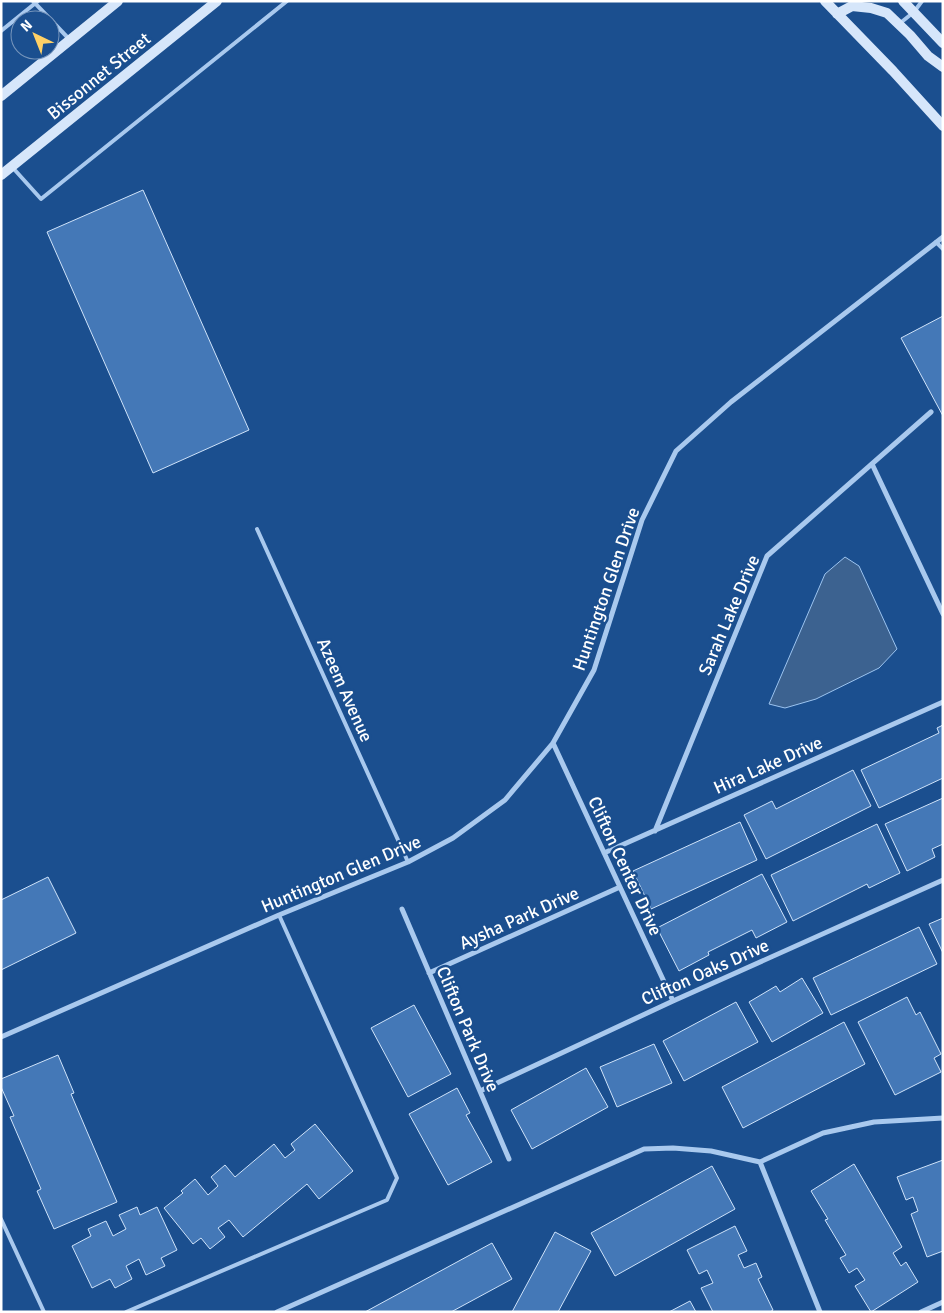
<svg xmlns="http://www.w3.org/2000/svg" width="944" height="1313" viewBox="0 0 944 1313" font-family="Signika,sans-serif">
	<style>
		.water { fill: #3c6290; stroke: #9cc4f0 }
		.building { fill: #4478b7; stroke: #cfe3fa }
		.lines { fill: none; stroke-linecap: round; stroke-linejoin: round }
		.lane { stroke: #a9c9ee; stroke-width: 4 }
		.street { stroke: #a9c9ee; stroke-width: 5 }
		.secondary { stroke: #d6e6fa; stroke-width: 10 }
		.labels { text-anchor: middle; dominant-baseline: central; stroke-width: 5; stroke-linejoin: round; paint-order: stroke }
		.street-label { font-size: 18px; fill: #fff; stroke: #1b4f8f }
	</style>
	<rect width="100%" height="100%" fill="#1b4f8f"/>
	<path class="water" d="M 845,557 L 859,566 L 897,649 L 879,668 L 816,699 L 785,708 L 769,704 L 825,574 Z"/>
	<path class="building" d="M 143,190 L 249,430 L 153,473 L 47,232 Z
		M 943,316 L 943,416 L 901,338 Z
		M 943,725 L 943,778 L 879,808 L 861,770 L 939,733 L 937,728 Z
		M 853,770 L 871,806 L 766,859 L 744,815 L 772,801 L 776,809 Z
		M 943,798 L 943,844 L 932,849 L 935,857 L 907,871 L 885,824 Z
		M 740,822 L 757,860 L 651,909 L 633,871 Z
		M 877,824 L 900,873 L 869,888 L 867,884 L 793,921 L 771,875 Z
		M 762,874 L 787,922 L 756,938 L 752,930 L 708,952 L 709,955 L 679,971 L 657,928 Z
		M 48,877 L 76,933 L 1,970 L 1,900 Z
		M 943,918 L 943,953 L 929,924 Z
		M 919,927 L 937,964 L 831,1015 L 813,978 Z
		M 802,978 L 823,1013 L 772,1042 L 749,1002 L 776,986 L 780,992 Z
		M 907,997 L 916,1015 L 920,1012 L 941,1054 L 934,1058 L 941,1072 L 895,1095 L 858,1022 Z
		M 736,1002 L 758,1042 L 684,1081 L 663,1041 Z
		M 414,1005 L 451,1074 L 408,1097 L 371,1028 Z
		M 844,1022 L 865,1064 L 743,1128 L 722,1087 Z
		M 654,1044 L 672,1083 L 617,1107 L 600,1067 Z
		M 58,1055 L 74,1093 L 71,1094 L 117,1202 L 54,1229 L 37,1191 L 41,1189 L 10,1117 L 14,1116 L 1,1087 L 1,1079 Z
		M 586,1068 L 608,1107 L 532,1149 L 511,1110 Z
		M 457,1088 L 470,1113 L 466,1115 L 492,1162 L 448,1185 L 409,1114 Z
		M 315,1124 L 353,1171 L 319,1199 L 307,1184 L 243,1237 L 229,1220 L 218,1228 L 225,1237 L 210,1249 L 201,1238 L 193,1244 L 164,1208 L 183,1193 L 181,1191 L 195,1179 L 208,1195 L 218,1186 L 211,1177 L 225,1165 L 235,1177 L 274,1144 L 285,1158 L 295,1150 L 291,1144 Z
		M 943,1160 L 943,1251 L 927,1257 L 911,1214 L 918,1211 L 913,1197 L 906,1200 L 897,1177 Z
		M 854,1164 L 902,1247 L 893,1253 L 901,1266 L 906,1262 L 918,1282 L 871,1312 L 855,1286 L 865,1280 L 857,1268 L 849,1273 L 840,1258 L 846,1255 L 825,1220 L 828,1219 L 811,1191 Z
		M 712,1166 L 735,1209 L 615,1276 L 591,1233 Z
		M 137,1207 L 140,1215 L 157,1207 L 177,1250 L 161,1258 L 165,1266 L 146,1275 L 139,1259 L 126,1266 L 132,1279 L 115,1288 L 110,1279 L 92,1288 L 72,1246 L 91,1236 L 88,1229 L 106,1221 L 113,1236 L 126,1229 L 119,1215 Z
		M 735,1226 L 747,1251 L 738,1255 L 744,1268 L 756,1263 L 762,1277 L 758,1279 L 773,1310 L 770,1312 L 713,1312 L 701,1288 L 713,1283 L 707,1270 L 699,1274 L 687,1250 Z
		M 555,1232 L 591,1251 L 558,1312 L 512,1312 Z
		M 492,1243 L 512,1279 L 451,1312 L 365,1312 Z
		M 690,1301 L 696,1312 L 669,1312 Z"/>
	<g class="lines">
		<path class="lane" d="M 33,1 L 69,39
			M 899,24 L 914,12 L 922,1
			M 1,31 L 38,1
			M 13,168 L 41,199 L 287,1
			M 936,242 L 943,249
			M 257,529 L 408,862
			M 1,1219 L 44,1312
			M 126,1312 L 387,1200 L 397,1178 L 279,915"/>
		<path class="street" d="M 872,464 L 943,614
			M 553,743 L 673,1001
			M 655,831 L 767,556 L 931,412
			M 604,853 L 943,702
			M 402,909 L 509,1159
			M 429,973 L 620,887
			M 1,1037 L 279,915 L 408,862 L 453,838 L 505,800 L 553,743 L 594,670 L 642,520 L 676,451 L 731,402 L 943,237
			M 480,1091 L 673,1001 L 943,880
			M 760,1162 L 823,1133 L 874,1122 L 943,1118
			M 277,1312 L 644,1149 L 673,1148 L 711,1151 L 760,1162 L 820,1312
			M 921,1312 L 943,1302"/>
		<path class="secondary" d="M 825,1 L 893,71 L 943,126
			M 903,1 L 943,43
			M 837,14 L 852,6 L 871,8 L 887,13 L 910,35 L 928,56 L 943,67
			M 1,96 L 118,1
			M 1,175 L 217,1"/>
	</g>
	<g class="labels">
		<g class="street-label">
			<text transform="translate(99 76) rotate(-39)">Bissonnet Street</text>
			<text transform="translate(606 589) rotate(-71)">Huntington Glen Drive</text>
			<text transform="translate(729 615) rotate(-67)">Sarah Lake Drive</text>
			<text transform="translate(345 690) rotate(66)">Azeem Avenue</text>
			<text transform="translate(768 765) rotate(-24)">Hira Lake Drive</text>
			<text transform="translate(625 866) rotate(65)">Clifton Center Drive</text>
			<text transform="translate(341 874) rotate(-23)">Huntington Glen Drive</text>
			<text transform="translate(519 918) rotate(-24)">Aysha Park Drive</text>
			<text transform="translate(705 972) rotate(-24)">Clifton Oaks Drive</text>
			<text transform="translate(468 1029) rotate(67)">Clifton Park Drive</text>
		</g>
	</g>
	<rect width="944" height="1313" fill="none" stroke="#ffffff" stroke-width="5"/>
	<g transform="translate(35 35) rotate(317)"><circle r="24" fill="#1b4f8f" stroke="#7695bc"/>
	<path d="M0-4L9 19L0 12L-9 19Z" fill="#ffd166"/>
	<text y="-8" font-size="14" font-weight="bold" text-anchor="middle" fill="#ffffff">N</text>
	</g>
</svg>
